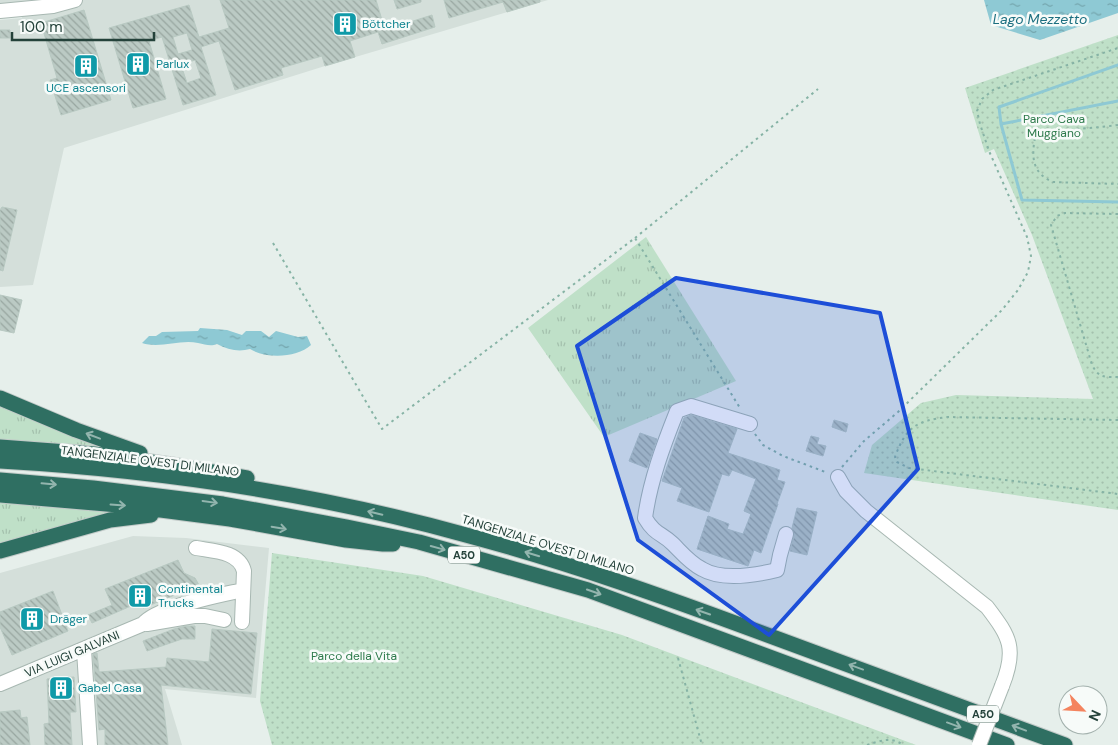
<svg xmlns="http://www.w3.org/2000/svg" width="1118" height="745" viewBox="0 0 1118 745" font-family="'DM Sans',sans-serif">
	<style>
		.built { fill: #d4dfda }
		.grass { fill: url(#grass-tufts) }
		.park { fill: url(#park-dots) }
		.water { fill: url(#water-ripples) }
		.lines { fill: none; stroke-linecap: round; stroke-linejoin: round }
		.stream { stroke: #8ec9d4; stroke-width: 3 }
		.building { fill: url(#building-back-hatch); stroke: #b8c9c2; fill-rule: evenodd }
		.minor-casing { stroke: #a8b8b2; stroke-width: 16 }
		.highway-casing { stroke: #c2cac8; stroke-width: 17 }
		.path { stroke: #86b3a5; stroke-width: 2; stroke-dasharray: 2.5 4; stroke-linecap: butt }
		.minor { stroke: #fff; stroke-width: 14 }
		.highway { stroke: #2f6f62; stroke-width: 15 }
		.minor-bridge-casing { stroke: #a8b8b2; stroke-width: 16; stroke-linecap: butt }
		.minor-bridge { stroke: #fff; stroke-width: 14 }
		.oneway { stroke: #93b5ae }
		.marked { fill: #1d4ed8; fill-opacity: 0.2; stroke: #1d4ed8; stroke-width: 4; stroke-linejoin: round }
		.labels { text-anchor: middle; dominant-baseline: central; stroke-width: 5; stroke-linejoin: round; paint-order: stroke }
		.shield { fill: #f7fbf9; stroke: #637a73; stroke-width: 1 }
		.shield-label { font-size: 11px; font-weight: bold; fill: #24423a }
		.culture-label { font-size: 12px; fill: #0d838f; stroke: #f7fbf9; text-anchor: start }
		.park-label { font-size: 12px; fill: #2d7a4b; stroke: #f7fbf9 }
		.street-label { font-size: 12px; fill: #24423a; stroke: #f7fbf9 }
		.water-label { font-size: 14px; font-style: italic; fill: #1c6f80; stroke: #f7fbf9 }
	</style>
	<defs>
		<pattern id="grass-tufts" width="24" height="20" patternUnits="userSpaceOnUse" patternTransform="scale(1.25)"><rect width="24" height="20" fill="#bfe0c8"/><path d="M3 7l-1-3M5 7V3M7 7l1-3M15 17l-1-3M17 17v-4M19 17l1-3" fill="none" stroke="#a4c1ad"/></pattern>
		<pattern id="park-dots" width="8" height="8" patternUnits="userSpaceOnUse" patternTransform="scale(1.25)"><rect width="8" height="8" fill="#bfe0c8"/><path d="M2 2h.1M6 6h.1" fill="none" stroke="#a4c1ad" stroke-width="1.8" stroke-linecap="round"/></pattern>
		<pattern id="water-ripples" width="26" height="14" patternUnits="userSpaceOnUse" patternTransform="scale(1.25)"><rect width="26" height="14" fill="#8ec9d4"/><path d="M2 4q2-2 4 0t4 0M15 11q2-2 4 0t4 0" fill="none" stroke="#74a5ad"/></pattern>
		<pattern id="building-back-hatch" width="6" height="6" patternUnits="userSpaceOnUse" patternTransform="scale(1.25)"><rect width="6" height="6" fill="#bbcac4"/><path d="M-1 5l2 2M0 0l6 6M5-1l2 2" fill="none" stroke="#98a6a0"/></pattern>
	</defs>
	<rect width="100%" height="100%" fill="#e6efeb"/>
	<path class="built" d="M 0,0 L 548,0 L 325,66 L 64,148 L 33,285 L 0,287 L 0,20 L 22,18 L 20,3 L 0,4 Z
		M 133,536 L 186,538 L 269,548 L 256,698 L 165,689 L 182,745 L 0,745 L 0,573 Z"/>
	<path class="grass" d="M 646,237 L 736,381 L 604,437 L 528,328 Z
		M 0,402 L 102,445 L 100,449 L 0,443 Z
		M 0,499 L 119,511 L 0,548 Z"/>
	<path class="park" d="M 1118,35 L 1118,510 L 864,473 L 872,445 L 921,403 L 956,395 L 1093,399 L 1032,235 L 994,149 L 985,153 L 965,88 Z
		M 272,553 L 423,576 L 622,635 L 916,745 L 272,745 L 260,701 Z"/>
	<path class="water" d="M 984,0 L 1118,0 L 1118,13 L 1040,40 L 991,25 Z
		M 200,328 L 227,330 L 242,335 L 246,331 L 261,331 L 269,337 L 276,331 L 298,337 L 307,336 L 311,345 C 297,358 266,359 250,349 C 239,352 228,350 217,344 C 210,347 205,344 198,343 C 180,339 160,349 142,343 L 149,336 L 156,336 L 162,332 L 198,331 Z"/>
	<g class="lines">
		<path class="stream" d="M 1118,65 L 999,107 L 1001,124 L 1022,200 L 1118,202
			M 1001,124 L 1118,101"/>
	</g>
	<path class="building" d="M 220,0 L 376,0 L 385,30 L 432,15 L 435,27 L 382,44 L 378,32 L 350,41 L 355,57 L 325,66 L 322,56 L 281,68 L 283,75 L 235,90 L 219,41 L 201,47 L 216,95 L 183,105 L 162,37 L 149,41 L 166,99 L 133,108 L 109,28 L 189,5 L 199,37 L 229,28 ZM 187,33 L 192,50 L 178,54 L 173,37 ZM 195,60 L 201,78 L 187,83 L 181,65 Z
		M 394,0 L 421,0 L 421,2 L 397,9 Z
		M 444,0 L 540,0 L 540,2 L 507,12 L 503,2 L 449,18 Z
		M 84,10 L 111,100 L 61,115 L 50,80 L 57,78 L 41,23 Z
		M 0,30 L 10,30 L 10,38 L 0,38 Z
		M 2,207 L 17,210 L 3,271 L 0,270 L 0,210 Z
		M 0,295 L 22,300 L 14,333 L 0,330 Z
		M 691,415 L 737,429 L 728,453 L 780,470 L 777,480 L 785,482 L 777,504 L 778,504 L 761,553 L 754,550 L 748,566 L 697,549 L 708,516 L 729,524 L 727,529 L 743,534 L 751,514 L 744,511 L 756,479 L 732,470 L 729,476 L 722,474 L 709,512 L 677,501 L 682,488 L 662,481 L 684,418 Z
		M 834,420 L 848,424 L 846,432 L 832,427 Z
		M 640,433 L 657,439 L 647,468 L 629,461 Z
		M 811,436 L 819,438 L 817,444 L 826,446 L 823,456 L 806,451 Z
		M 797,508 L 817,512 L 807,555 L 790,551 L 794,536 L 792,528 Z
		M 178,560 L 184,573 L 195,578 L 199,585 L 143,608 L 140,602 L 92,623 L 88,615 L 112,605 L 105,589 Z
		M 53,591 L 68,631 L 12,655 L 0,627 L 0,612 Z
		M 186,626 L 195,626 L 195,639 L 182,639 L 147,651 L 143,641 L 174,629 Z
		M 212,629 L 257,633 L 251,694 L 161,685 L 168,745 L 105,745 L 105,729 L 99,730 L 93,654 L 97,653 L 99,672 L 166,667 L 167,658 L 209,662 Z
		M 74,677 L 76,712 L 70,712 L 72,745 L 45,745 L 44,724 L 49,723 L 47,679 Z
		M 20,710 L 21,718 L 27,717 L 30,745 L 0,745 L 0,712 Z"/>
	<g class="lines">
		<defs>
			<path id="minor" d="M 0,11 L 53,6 L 75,0
				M 750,424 L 691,406 L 677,411 C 663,446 650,481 645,518 C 655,535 662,533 673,544 C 682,553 690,563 702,569 C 722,581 756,575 777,570 L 780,555 L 786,534
				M 838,477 L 846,491 L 866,511 L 987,607 C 1010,637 1017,649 1002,686
				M 196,548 C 212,551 239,551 244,571 L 242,622
				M 147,624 L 194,616 L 205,616 L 224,620
				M 84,650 L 90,745
				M 0,684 L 143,624 C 156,607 221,595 243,590"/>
			<path id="highway" d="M 0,398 L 76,430 L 140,453
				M 0,447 L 94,454 L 172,465 L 247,478
				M 0,461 C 157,470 315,493 466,535 C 567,562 665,597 762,633 C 863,670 964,707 1065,745
				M 0,480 L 93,488 L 223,504 L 347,527 L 419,542 L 588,590 L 1007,745
				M 0,495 L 130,506 L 230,519 L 346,540 L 383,544 L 393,544
				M 0,551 L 110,520 L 151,515"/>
		</defs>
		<use href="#minor" class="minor-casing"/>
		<use href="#highway" class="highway-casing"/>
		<path class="path" d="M 1118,125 C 1090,129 1061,128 1035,138 C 1031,158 1033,174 1053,182 L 1118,184
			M 1118,214 L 1065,213 L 1057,216 L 1051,225 L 1092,365 C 1099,378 1103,377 1118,377
			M 635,238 L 818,89
			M 273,243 L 382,429 L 635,238 L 740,408
			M 1118,420 L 947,417 C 916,421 906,427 895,457 L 897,462 L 909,468 L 1118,494
			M 755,434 L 763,445 L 783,456 L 828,473
			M 842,467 L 864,441 L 898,412 L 1002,310 L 1018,290 L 1028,272 L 1031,256 L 1027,237 L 989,151 L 980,124 L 977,111 L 982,99 L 993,90 L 1118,48
			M 678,658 L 702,745
			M 867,745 C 880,741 891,736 903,745"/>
		<use href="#minor" class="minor"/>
		<use href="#highway" class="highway"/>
		<defs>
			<path id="minor-bridge" d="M 979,745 L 1002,686"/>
		</defs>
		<use href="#minor-bridge" class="minor-bridge-casing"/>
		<use href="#minor-bridge" class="minor-bridge"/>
	</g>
	<defs><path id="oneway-shaft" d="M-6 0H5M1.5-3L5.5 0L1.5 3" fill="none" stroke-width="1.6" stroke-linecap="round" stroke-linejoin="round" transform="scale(1.25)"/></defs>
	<g class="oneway">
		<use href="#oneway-shaft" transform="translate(93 436) rotate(-159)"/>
		<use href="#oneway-shaft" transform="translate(49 484) rotate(5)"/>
		<use href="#oneway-shaft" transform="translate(210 502) rotate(8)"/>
		<use href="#oneway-shaft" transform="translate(118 505) rotate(4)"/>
		<use href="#oneway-shaft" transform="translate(375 513) rotate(-167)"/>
		<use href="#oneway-shaft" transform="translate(279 528) rotate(10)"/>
		<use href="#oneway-shaft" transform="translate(438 548) rotate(15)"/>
		<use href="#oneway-shaft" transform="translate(532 554) rotate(-163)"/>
		<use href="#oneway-shaft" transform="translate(594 592) rotate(19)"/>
		<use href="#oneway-shaft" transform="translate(703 612) rotate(-161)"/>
		<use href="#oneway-shaft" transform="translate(856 667) rotate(-160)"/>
		<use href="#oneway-shaft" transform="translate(954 725) rotate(20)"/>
		<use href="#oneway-shaft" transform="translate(1019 728) rotate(-159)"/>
	</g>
	<path class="marked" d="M 676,278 L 880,313 L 918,469 L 769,635 L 638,540 L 577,346 Z"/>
	<defs>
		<symbol id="building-square" viewBox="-11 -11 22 22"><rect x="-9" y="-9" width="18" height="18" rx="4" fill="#0f9aa8" stroke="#f7fbf9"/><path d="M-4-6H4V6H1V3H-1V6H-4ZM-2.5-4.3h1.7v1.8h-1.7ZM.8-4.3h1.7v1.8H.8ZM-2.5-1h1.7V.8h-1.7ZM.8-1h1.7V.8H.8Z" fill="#fff"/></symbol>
	</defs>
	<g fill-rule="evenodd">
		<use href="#building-square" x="331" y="10" width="28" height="28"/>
		<use href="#building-square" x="124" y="50" width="28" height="28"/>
		<use href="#building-square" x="72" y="52" width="28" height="28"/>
		<use href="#building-square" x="126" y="582" width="28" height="28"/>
		<use href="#building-square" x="18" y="605" width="28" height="28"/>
		<use href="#building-square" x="47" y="674" width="28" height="28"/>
	</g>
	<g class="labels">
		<g class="shield">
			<rect x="448" y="546.5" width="32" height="17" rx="4"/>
			<rect x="967" y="705.5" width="32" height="17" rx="4"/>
		</g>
		<g class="shield-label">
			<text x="464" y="555">A50</text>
			<text x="983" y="714">A50</text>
		</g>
		<g class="culture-label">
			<text x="362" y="24">Böttcher</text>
			<text x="156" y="64">Parlux</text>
			<text x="86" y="88" text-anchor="middle">UCE ascensori</text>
			<text x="158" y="589">Continental<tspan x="158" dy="14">Trucks</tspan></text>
			<text x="50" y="619">Dräger</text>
			<text x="78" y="688">Gabel Casa</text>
		</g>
		<g class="park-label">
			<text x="1054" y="119">Parco Cava<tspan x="1054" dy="14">Muggiano</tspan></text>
			<text x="354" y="656">Parco della Vita</text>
		</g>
		<g class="street-label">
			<text transform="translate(150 461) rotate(7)">TANGENZIALE OVEST DI MILANO</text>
			<text transform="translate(548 545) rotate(17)">TANGENZIALE OVEST DI MILANO</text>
			<text transform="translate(72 654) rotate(-23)">VIA LUIGI GALVANI</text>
		</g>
		<g class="water-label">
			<text x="1040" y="19">Lago Mezzetto</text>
		</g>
	</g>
	<g transform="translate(1083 710) rotate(115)"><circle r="24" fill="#f7fbf9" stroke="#a3b1ad"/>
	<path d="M0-4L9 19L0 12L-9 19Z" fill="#f4845f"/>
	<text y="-8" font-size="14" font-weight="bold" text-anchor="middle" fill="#24423a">N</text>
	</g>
	<path d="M12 32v8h142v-8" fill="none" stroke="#24423a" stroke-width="2.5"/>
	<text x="20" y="32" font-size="15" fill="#24423a" stroke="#f7fbf9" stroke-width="4" paint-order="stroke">100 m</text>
</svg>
